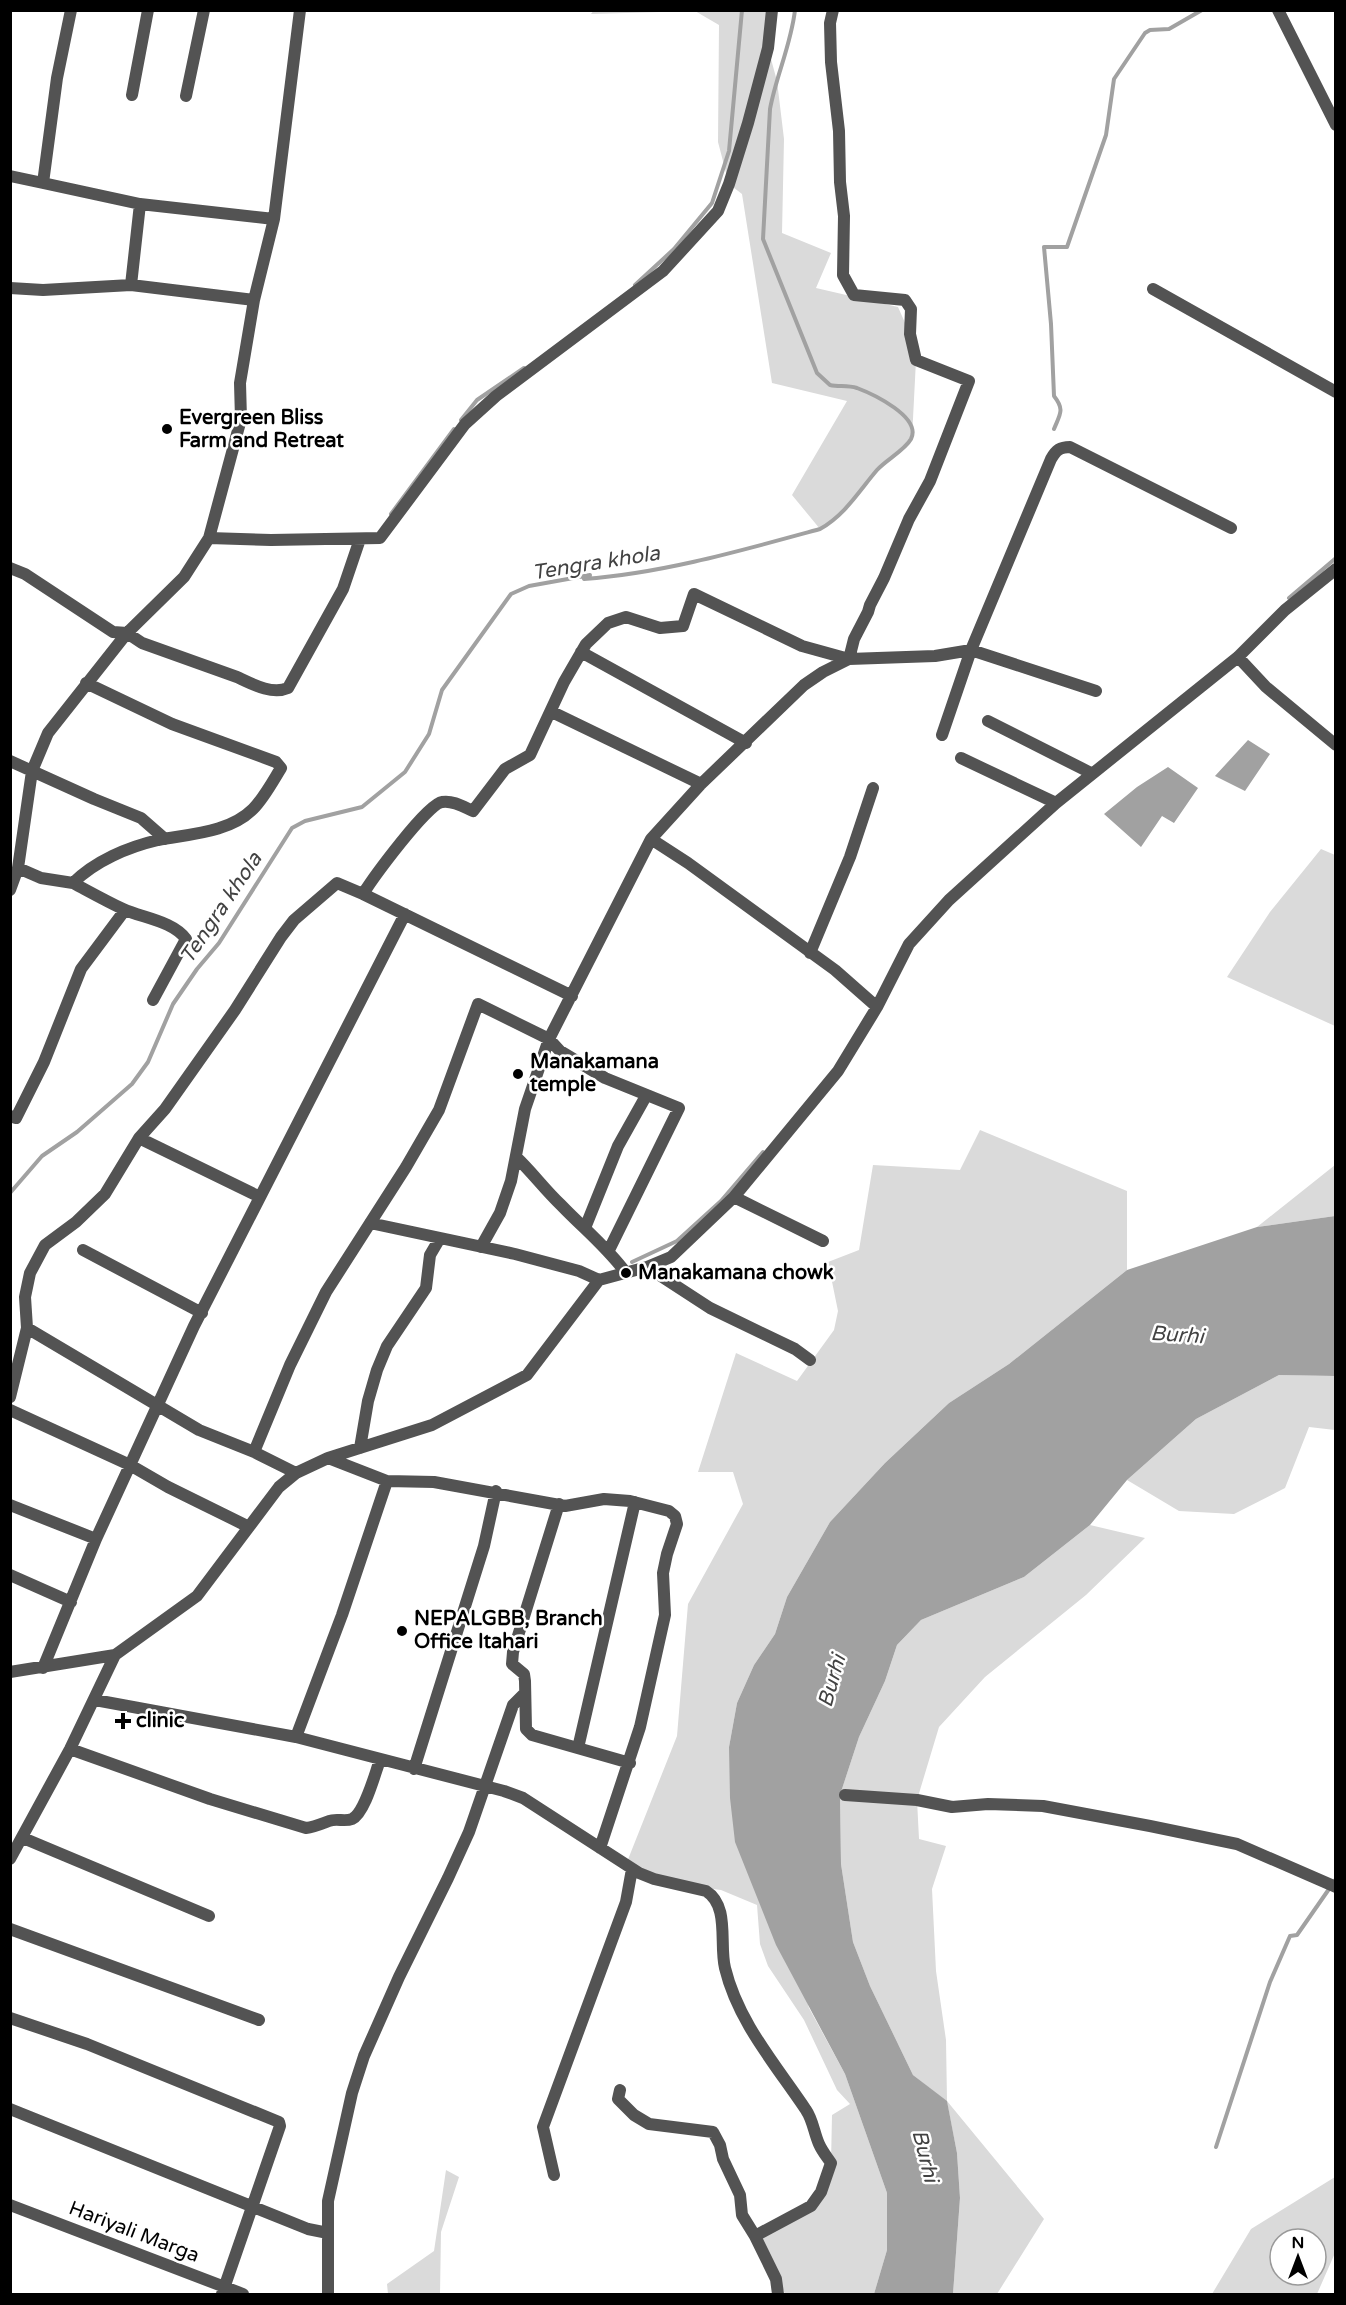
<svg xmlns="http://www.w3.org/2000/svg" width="1346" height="2305" viewBox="0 0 1346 2305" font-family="'Varela Round',sans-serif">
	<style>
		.green { fill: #dadada; fill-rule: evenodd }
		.water { fill: #a1a1a1 }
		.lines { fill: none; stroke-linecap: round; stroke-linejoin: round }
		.stream { stroke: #a1a1a1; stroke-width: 4 }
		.minor { stroke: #535353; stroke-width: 12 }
		.poi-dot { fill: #000; stroke: #fff; stroke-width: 2 }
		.labels { text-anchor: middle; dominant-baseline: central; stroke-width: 5; stroke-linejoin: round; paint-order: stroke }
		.poi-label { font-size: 20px; font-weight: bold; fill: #000; stroke: #fff; text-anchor: start }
		.street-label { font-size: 20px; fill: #000; stroke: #fff }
		.water-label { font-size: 21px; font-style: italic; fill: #424242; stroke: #fff }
	</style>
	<rect width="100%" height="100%" fill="#fff"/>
	<path class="green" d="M 594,10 L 772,11 L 768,48 L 777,81 L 784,139 L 782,233 L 831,253 L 816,288 L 898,307 L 910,334 L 916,360 L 912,438 L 903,448 L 879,469 L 836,519 L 820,529 L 792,495 L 847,401 L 772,383 L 742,194 L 729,184 L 718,142 L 719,25 L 695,11 L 591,14 Z
		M 1321,849 L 1335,855 L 1335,1026 L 1227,977 L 1270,912 Z
		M 980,1130 L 1127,1191 L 1127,1270 L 1009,1364 L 949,1403 L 885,1463 L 830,1522 L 787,1597 L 775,1634 L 754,1665 L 737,1703 L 729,1747 L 809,2008 L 845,2074 L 887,2193 L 887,2250 L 874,2294 L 785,2294 L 759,2234 L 811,2206 L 831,2163 L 832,2115 L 850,2104 L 837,2090 L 804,2020 L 768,1966 L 760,1944 L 757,1905 L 721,1890 L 706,1888 L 625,1867 L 677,1736 L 688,1604 L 743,1504 L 733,1472 L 698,1472 L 736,1353 L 797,1381 L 834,1330 L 838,1311 L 828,1262 L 859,1250 L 873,1165 L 960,1170 Z
		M 1335,1165 L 1335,1216 L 1257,1227 Z
		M 1279,1375 L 1335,1376 L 1335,1430 L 1309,1427 L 1285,1488 L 1234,1514 L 1179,1511 L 1127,1480 L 1196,1419 Z
		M 1090,1525 L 1145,1538 L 1086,1595 L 985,1677 L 939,1727 L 917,1800 L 919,1839 L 946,1846 L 932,1889 L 936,1971 L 946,2040 L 947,2101 L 1044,2219 L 997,2294 L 953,2294 L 960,2198 L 957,2153 L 947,2102 L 913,2075 L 870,1986 L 853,1942 L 841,1864 L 840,1795 L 859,1737 L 885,1681 L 897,1645 L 921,1620 L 1024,1577 Z
		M 446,2170 L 459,2177 L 441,2232 L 440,2294 L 388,2294 L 387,2284 L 434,2251 Z
		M 1335,2177 L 1335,2253 L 1317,2294 L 1212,2294 L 1251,2229 ZM 1280,2239 L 1316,2239 L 1316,2275 L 1280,2275 Z"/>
	<path class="water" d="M 1248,740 L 1270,754 L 1245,791 L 1215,776 Z
		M 1168,767 L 1198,788 L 1174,823 L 1162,816 L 1141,847 L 1104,814 L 1137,787 Z
		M 1335,1216 L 1335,1376 L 1279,1375 L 1196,1419 L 1127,1480 L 1090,1525 L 1024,1577 L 921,1620 L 897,1645 L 885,1681 L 859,1737 L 840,1795 L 841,1864 L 853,1942 L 870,1986 L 913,2075 L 947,2101 L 957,2153 L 960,2198 L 953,2294 L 874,2294 L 887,2250 L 887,2193 L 845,2074 L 776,1945 L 735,1842 L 730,1798 L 729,1747 L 737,1703 L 754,1665 L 775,1634 L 787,1597 L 830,1522 L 885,1463 L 949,1403 L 1009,1364 L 1127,1270 L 1257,1227 Z"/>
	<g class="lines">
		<path class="stream" d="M 635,285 L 674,249 L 712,203 L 729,151 L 742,10
			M 461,420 L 477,400 L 524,368
			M 1054,429 C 1060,414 1065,410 1054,396 L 1051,324 L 1044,247 L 1067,247 L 1106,135 L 1114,79 L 1145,33 L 1150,30 L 1169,29 L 1202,10
			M 391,514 L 454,429
			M 1289,598 L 1336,558
			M 10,1193 L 42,1156 L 77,1132 L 132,1084 L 148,1062 L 173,1004 L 197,969 L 219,943 L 292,828 L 305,821 L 362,807 L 405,772 L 429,734 L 442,690 L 511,594 L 529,586 L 590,575 L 584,579 C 664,573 743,550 820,529 C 845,515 859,491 877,470 C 886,460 905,450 911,439 C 922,417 873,394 857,388 C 847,385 839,387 830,385 L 817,373 L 763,239 L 770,109 C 776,76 791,45 795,10
			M 632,1262 L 677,1241 L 721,1201 L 763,1152
			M 1216,2147 L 1270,1982 L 1290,1936 L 1297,1935 L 1336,1879"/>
		<path class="minor" d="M 71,10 L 57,78 L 43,183 L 140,204 L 274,219
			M 1278,10 L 1336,125
			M 132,95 L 148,10
			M 186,96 L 204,10
			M 10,176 L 43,183
			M 131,285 L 140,204
			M 10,288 L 43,290 L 131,285 L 254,300
			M 1153,289 L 1336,392
			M 209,538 L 271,540 L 380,538 L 465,424 L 496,396 L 663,271 L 718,211 L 729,184 L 748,123 L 768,48 L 772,10
			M 10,568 L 25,574 L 113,632 L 127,633 L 142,643 L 237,677 C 252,684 272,695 288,688 L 343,589 L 360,539
			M 581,652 L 746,743
			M 1238,657 L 1266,687 L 1336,745
			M 552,712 L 701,784
			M 988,721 L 1091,773
			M 942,735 L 971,650 L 1051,459 C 1056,450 1060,447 1070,447 L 1231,528
			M 961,758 L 1056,803
			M 10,761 L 94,799 L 141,818 L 165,839
			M 651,839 L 688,863 L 835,970 L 877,1007
			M 18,868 L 41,878 L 73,883 C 95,861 128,847 158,840 C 189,834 229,833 253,809 C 264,798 273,781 281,768 L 276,762 L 172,724 L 86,683
			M 73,883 C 90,892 106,901 123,909 C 143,918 173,921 186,939 L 153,1000
			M 10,890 L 18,868 L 32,771 L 48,733 L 127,633 L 184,577 L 209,538 L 241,419 L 240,383 L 254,300 L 274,219 L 300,10
			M 363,894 L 572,996
			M 810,953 L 850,857 L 873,788
			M 10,1116 L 16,1118 L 44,1062 L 81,969 L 125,910
			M 139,1138 L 260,1197
			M 516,1157 C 532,1172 545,1190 561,1205 C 583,1228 607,1247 626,1273
			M 734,1197 L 823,1241
			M 370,1223 L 515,1254 L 579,1271 L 599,1280
			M 585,1228 L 618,1146 L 646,1096
			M 481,1247 L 500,1213 L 511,1181 L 525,1109 L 549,1039 L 651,839 L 701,784 L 804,685 L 823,672 L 849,659 L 854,639 L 868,612 L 870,605 L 884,578 L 909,519 L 930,481 L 969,381 L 916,360 L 910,334 L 911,309 L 905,300 L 854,295 L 843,275 L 844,216 L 840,182 L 839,131 L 831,62 L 830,23 L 833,10
			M 83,1250 L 202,1313
			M 647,1267 L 710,1308 L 795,1349 L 810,1360
			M 27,1328 L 199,1430 L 254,1452 L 296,1473
			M 10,1397 L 27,1328 L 25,1297 L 30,1273 L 45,1245 L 76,1222 L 105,1194 L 139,1138 L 165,1109 L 235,1010 L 281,937 L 294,920 L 337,883 L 363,894 C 373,878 427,804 442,802 C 453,800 464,807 473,811 L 505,769 L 530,755 L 564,682 L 586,644 L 608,623 L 626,617 L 660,628 L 683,626 L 694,594 L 802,646 L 849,659 L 935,656 L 971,650 L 1096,691
			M 10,1410 L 130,1465 L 168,1487 L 249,1527
			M 360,1448 L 368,1401 L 377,1370 L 387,1346 L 426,1288 L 430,1255 L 440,1238
			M 254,1452 L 290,1365 L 326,1292 L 406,1167 L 439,1110 L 478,1004 L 549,1039 L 560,1051 L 605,1078 L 679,1108 L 609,1250
			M 328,1458 L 387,1481 L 434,1482 L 565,1506 L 604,1499 L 630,1501 L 669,1511 L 675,1516 L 677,1524 L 667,1554 L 663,1573 L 665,1615 L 640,1727 L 600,1848
			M 559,1504 L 513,1652 L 512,1664 L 524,1674 L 525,1681 L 526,1729 L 532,1735 L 630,1763
			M 10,1505 L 96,1539
			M 10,1575 L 71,1602
			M 43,1668 L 96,1539 L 194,1326 L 405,914
			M 10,1672 L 115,1655
			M 95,1700 L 296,1737 L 504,1791 L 523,1798 L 639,1873 L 654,1879 L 706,1891 C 730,1906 719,1944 725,1968 C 738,2022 776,2065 806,2110 C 813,2120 814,2133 819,2144 C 822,2151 827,2157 831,2163 L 821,2192 L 811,2206 L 755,2236 L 742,2215 L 740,2195 L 723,2159 L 720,2145 L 713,2132 L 649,2124 L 634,2115 L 618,2099 L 620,2090
			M 296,1737 L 342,1615 L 387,1481
			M 578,1748 L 635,1502
			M 70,1749 L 210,1799 L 306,1828 C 315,1827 321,1824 329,1821 C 336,1818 345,1822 352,1819 C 365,1813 375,1773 380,1760
			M 414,1769 L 484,1546 L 496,1491
			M 845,1795 L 917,1800 L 952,1807 L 988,1804 L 1043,1806 L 1150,1826 L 1237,1844 L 1336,1887
			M 23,1838 L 209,1916
			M 10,1859 L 70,1749 L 115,1655 L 197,1596 L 279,1487 L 296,1473 L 328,1458 L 432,1425 L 527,1375 L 599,1280 L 647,1267 L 671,1257 L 734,1197 L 838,1071 L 877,1007 L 909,944 L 949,900 L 1056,803 L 1238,657 L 1285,610 L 1336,569
			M 10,1929 L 259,2020
			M 10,2018 L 87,2044 L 279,2122 L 280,2126 L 222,2294
			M 10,2109 L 308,2229 L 328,2233
			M 554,2175 L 543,2127 L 626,1902 L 632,1869
			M 10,2205 L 243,2294
			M 755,2236 L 776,2279 L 778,2294
			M 328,2294 L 328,2201 L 352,2093 L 364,2056 L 399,1977 L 448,1878 L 469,1832 L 513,1705 L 525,1693"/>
	</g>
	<g class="poi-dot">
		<circle cx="167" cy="429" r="6"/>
		<circle cx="518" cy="1074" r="6"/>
		<circle cx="626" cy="1273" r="6"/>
		<circle cx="402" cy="1631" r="6"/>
		<path d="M120 1712h6v6h6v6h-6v6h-6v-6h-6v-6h6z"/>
	</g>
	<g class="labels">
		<g class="poi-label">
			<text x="179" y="418">Evergreen Bliss<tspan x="179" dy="23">Farm and Retreat</tspan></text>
			<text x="530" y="1062">Manakamana<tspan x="530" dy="23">temple</tspan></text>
			<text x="638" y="1273">Manakamana chowk</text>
			<text x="414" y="1619">NEPALGBB, Branch<tspan x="414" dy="23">Office Itahari</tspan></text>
			<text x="136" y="1721">clinic</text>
		</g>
		<g class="street-label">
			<text transform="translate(134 2232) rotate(21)">Hariyali Marga</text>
		</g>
		<g class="water-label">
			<text transform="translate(596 563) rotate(-9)">Tengra khola</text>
			<text transform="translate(221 908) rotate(-56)">Tengra khola</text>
			<text transform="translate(1177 1335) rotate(4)">Burhi</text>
			<text transform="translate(832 1681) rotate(-74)">Burhi</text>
			<text transform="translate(925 2156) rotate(76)">Burhi</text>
		</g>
	</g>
	<rect width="1346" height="2305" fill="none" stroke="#000000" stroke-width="24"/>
	<g transform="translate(1298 2257)"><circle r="28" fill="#ffffff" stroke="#999999" stroke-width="1.5"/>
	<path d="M0-4.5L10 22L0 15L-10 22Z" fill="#000000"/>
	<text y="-9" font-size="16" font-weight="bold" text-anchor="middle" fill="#000000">N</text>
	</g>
</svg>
